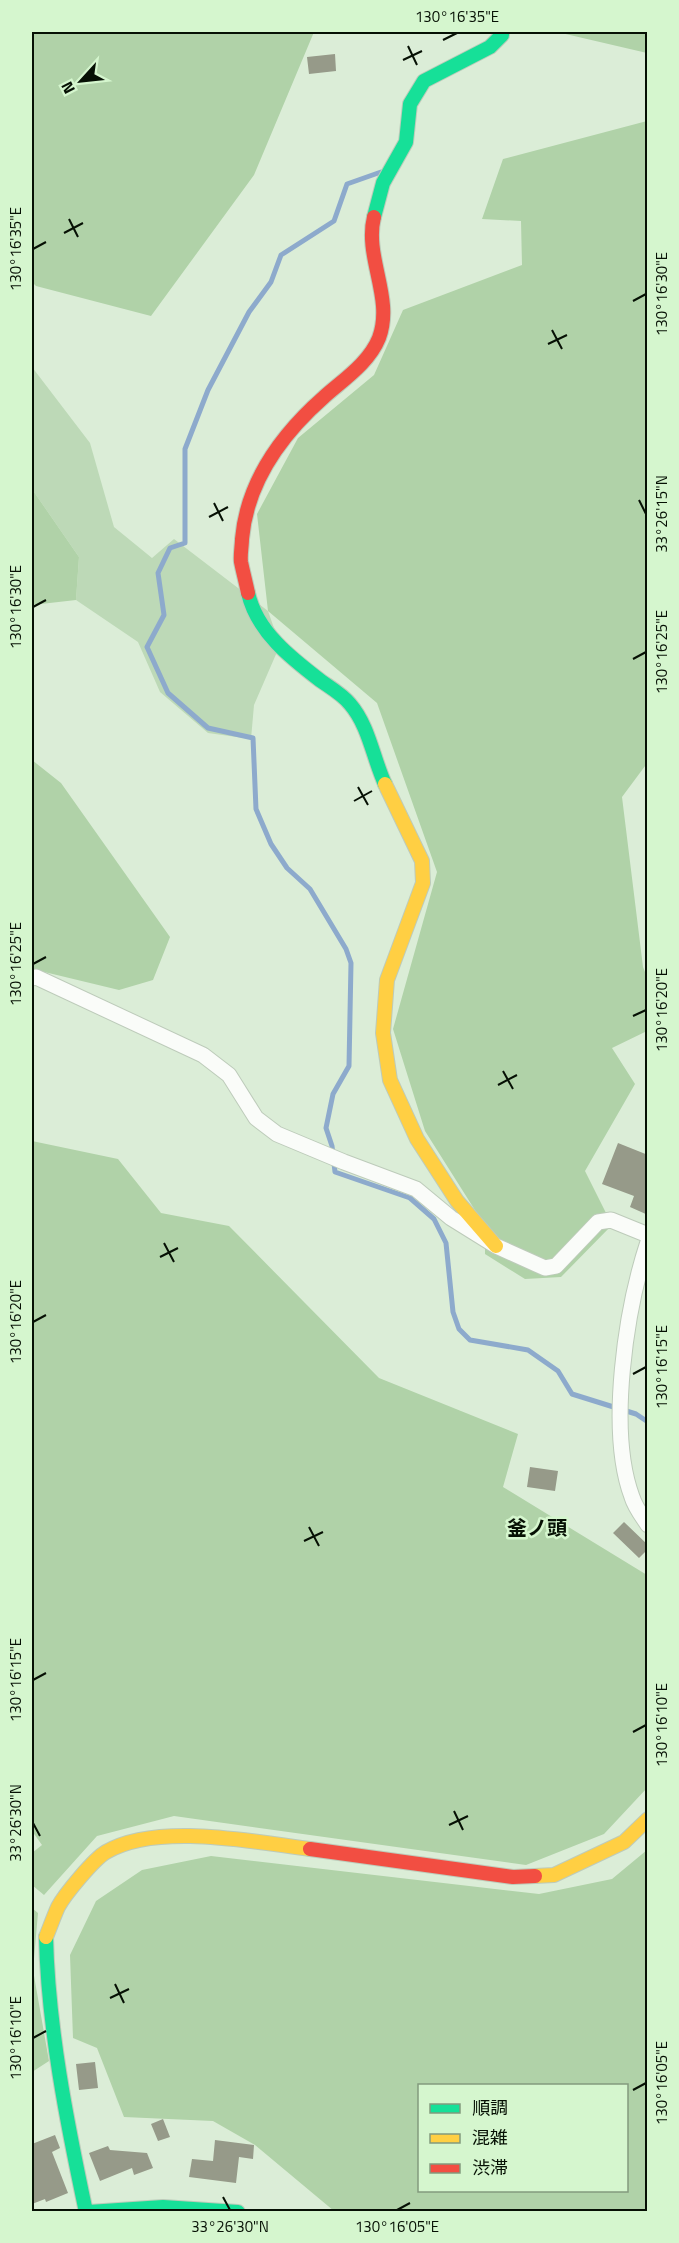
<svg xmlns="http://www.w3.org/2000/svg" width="679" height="2243" viewBox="0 0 679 2243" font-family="'Titillium Web','Noto Sans JP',sans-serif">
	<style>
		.green { fill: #bdd9b7 }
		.forest { fill: #b0d2a8; fill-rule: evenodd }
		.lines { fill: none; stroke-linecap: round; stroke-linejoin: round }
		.stream { stroke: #8daacc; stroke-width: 5 }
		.building { fill: #969a89 }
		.street-casing { stroke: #bdcbba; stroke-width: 17 }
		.fast-casing { stroke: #bdcbba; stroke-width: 16 }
		.slow-casing { stroke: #bdcbba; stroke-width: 16 }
		.jam-casing { stroke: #bdcbba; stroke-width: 16 }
		.street { stroke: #fafcf9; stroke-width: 15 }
		.fast { stroke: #16e098; stroke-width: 14 }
		.slow { stroke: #ffcf43; stroke-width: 14 }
		.jam { stroke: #f24e42; stroke-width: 14 }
		.ticks { fill: none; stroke: #061004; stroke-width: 2 }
		.labels { text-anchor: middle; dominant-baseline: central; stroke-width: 5; stroke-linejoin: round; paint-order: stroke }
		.neighbourhood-label { font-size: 20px; font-weight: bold; fill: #061004; stroke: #d5f6ce }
		.neatline { fill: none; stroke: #061004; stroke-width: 2 }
		.ticks-label { font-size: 15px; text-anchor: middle; fill: #061004 }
	</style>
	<rect width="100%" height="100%" fill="#dbedd7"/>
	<path class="green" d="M 32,367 L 90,443 L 114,527 L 152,558 L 174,539 L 268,611 L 280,645 L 254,705 L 251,739 L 208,733 L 160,692 L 138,642 L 76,600 L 79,557 L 32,489 Z"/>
	<path class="forest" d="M 32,32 L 314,32 L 254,175 L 151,316 L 36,286 L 32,282 Z
		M 557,32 L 647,32 L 647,53 Z
		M 647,121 L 648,762 L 622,797 L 643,967 L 647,977 L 647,1031 L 612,1048 L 635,1084 L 585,1171 L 612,1225 L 561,1277 L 525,1279 L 485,1254 L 485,1226 L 425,1131 L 393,1029 L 437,872 L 377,703 L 268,611 L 257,514 L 298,438 L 374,375 L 403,310 L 522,265 L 521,221 L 482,219 L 503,159 Z
		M 32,489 L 79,557 L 76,600 L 32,605 Z
		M 32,760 L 61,783 L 170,937 L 153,980 L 119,990 L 32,969 Z
		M 32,1141 L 118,1159 L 161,1213 L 229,1226 L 379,1378 L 518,1434 L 503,1487 L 647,1575 L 647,1788 L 604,1834 L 526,1865 L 174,1816 L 97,1836 L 44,1895 L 32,1885 L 32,1853 L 42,1845 L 32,1831 Z
		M 647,1850 L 647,2211 L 334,2211 L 255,2145 L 213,2121 L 124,2117 L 97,2048 L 73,2038 L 70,1955 L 96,1901 L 142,1870 L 211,1856 L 539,1894 L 612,1879 ZM 420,2086 L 626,2086 L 626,2190 L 420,2190 Z
		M 32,1908 L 38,1913 L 33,1970 L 49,2061 L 32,2072 Z"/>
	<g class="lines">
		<path class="stream" d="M 381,172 L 347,184 L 334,221 L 281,255 L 271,282 L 249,312 L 208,390 L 185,449 L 185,543 L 170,548 L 158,573 L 164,615 L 147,647 L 168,693 L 208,728 L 253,738 L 256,809 L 271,844 L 287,868 L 310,889 L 346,949 L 351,963 L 349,1066 L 333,1094 L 326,1128 L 332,1146 L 335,1172 L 410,1198 L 434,1219 L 446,1243 L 453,1312 L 459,1329 L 470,1340 L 528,1350 L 558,1371 L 572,1394 L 636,1414 L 648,1422"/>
	</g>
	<path class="building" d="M 335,54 L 336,71 L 309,74 L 307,57 Z
		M 618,1143 L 648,1155 L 648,1215 L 630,1207 L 634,1196 L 602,1184 Z
		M 530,1467 L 558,1471 L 555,1491 L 527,1487 Z
		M 624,1522 L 648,1545 L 648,1549 L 639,1558 L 613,1533 Z
		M 95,2062 L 98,2088 L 79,2090 L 76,2064 Z
		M 163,2119 L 170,2137 L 158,2141 L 151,2124 Z
		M 55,2135 L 60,2148 L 52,2152 L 68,2193 L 46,2202 L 45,2199 L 32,2204 L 32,2144 Z
		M 215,2140 L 254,2145 L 253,2159 L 239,2157 L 236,2183 L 189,2177 L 192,2159 L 213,2161 Z
		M 108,2146 L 110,2150 L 147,2153 L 153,2168 L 134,2175 L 132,2168 L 100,2181 L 89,2153 Z"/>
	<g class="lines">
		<defs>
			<path id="street" d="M 32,978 L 36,977 L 203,1055 L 229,1075 L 256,1118 L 277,1134 L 344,1162 L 416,1189 L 451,1218 L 496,1246 L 545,1268 L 556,1266 L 598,1222 L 611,1220 L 648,1235
				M 648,1242 C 626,1309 607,1430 632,1497 C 635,1507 642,1516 648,1525"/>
			<path id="fast" d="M 374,217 L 383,183 L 406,142 L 410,104 L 424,81 L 490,47 L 502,35 L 502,32
				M 248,593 C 257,632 291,658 321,681 C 331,688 343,695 350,704 C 369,726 373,758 385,784
				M 46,1937 C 48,2027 67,2123 86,2212
				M 89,2212 L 163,2207 L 238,2212"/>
			<path id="slow" d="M 385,784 L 422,861 L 423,883 L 387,980 L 383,1033 L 390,1080 L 417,1139 L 457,1201 L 496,1246
				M 535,1876 L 554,1875 L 624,1842 L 648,1819
				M 46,1937 C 50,1927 54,1916 58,1907 C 65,1894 94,1859 106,1852 C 157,1822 254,1842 310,1849"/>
			<path id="jam" d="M 248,593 C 246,583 243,572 241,562 C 240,555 242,546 242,539 C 247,482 282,434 324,397 C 343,380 369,363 379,338 C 394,298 364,257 374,217
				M 310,1849 L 513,1877 L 535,1876"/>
		</defs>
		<use href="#street" class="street-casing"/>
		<use href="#fast" class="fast-casing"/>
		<use href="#slow" class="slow-casing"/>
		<use href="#jam" class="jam-casing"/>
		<use href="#street" class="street"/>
		<use href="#fast" class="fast"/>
		<use href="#slow" class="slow"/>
		<use href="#jam" class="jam"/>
	</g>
	<path class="ticks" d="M 443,40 L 457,33M 408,46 L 417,65M 403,60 L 422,51M 69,219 L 78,237M 64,233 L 83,223M 33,249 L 46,242M 633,301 L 646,294M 552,330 L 562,349M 548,344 L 567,335M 639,500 L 646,514M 214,503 L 223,521M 209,517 L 228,507M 33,607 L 46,600M 633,659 L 646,652M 358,787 L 368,805M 354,801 L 372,791M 33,964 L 46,957M 633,1016 L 646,1010M 503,1071 L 513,1089M 498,1085 L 517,1075M 164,1243 L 174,1262M 160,1257 L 178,1248M 33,1322 L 46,1315M 633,1374 L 646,1367M 309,1527 L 319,1546M 304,1541 L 323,1532M 33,1680 L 46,1673M 633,1732 L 646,1725M 454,1811 L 463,1830M 33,1823 L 40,1836M 449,1825 L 468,1816M 115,1984 L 124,2003M 110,1998 L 129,1989M 33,2038 L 46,2031M 633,2090 L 646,2083M 223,2197 L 230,2210M 397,2210 L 410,2203"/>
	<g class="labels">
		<g class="neighbourhood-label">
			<text x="537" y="1527">釜ノ頭</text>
		</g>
	</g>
	<rect width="679" height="2243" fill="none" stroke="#d5f6ce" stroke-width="66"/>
	<rect x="418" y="2084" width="210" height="108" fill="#d5f6ce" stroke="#829a7d" stroke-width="1.5"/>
	<rect x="430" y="2104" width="30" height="9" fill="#16e098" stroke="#829a7d" stroke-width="1.5"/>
	<text x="472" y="2114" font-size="18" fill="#061004">順調</text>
	<rect x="430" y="2134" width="30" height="9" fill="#ffcf43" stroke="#829a7d" stroke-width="1.5"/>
	<text x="472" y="2144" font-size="18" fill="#061004">混雑</text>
	<rect x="430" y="2164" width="30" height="9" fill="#f24e42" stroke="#829a7d" stroke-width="1.5"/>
	<text x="472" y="2174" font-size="18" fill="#061004">渋滞</text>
	<g transform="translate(81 81) rotate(243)" stroke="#d5f6ce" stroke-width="4.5" paint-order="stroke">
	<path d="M0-4.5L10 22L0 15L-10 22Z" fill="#061004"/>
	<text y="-9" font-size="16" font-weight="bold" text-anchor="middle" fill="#061004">N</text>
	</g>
	<rect x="33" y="33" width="613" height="2177" class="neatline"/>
	<g class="ticks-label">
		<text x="457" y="22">130°16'35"E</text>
		<text transform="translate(16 249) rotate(-90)" y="5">130°16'35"E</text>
		<text transform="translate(662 294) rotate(-90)" y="5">130°16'30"E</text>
		<text transform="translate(662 514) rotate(-90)" y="5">33°26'15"N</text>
		<text transform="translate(16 607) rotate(-90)" y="5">130°16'30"E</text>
		<text transform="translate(662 652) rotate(-90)" y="5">130°16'25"E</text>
		<text transform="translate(16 964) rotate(-90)" y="5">130°16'25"E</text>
		<text transform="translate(662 1010) rotate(-90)" y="5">130°16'20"E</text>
		<text transform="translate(16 1322) rotate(-90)" y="5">130°16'20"E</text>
		<text transform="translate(662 1367) rotate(-90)" y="5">130°16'15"E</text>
		<text transform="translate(16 1680) rotate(-90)" y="5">130°16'15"E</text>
		<text transform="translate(662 1725) rotate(-90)" y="5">130°16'10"E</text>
		<text transform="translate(16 1823) rotate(-90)" y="5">33°26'30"N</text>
		<text transform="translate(16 2038) rotate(-90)" y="5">130°16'10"E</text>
		<text transform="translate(662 2083) rotate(-90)" y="5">130°16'05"E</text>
		<text x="230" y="2232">33°26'30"N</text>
		<text x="397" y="2232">130°16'05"E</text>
	</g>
</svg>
